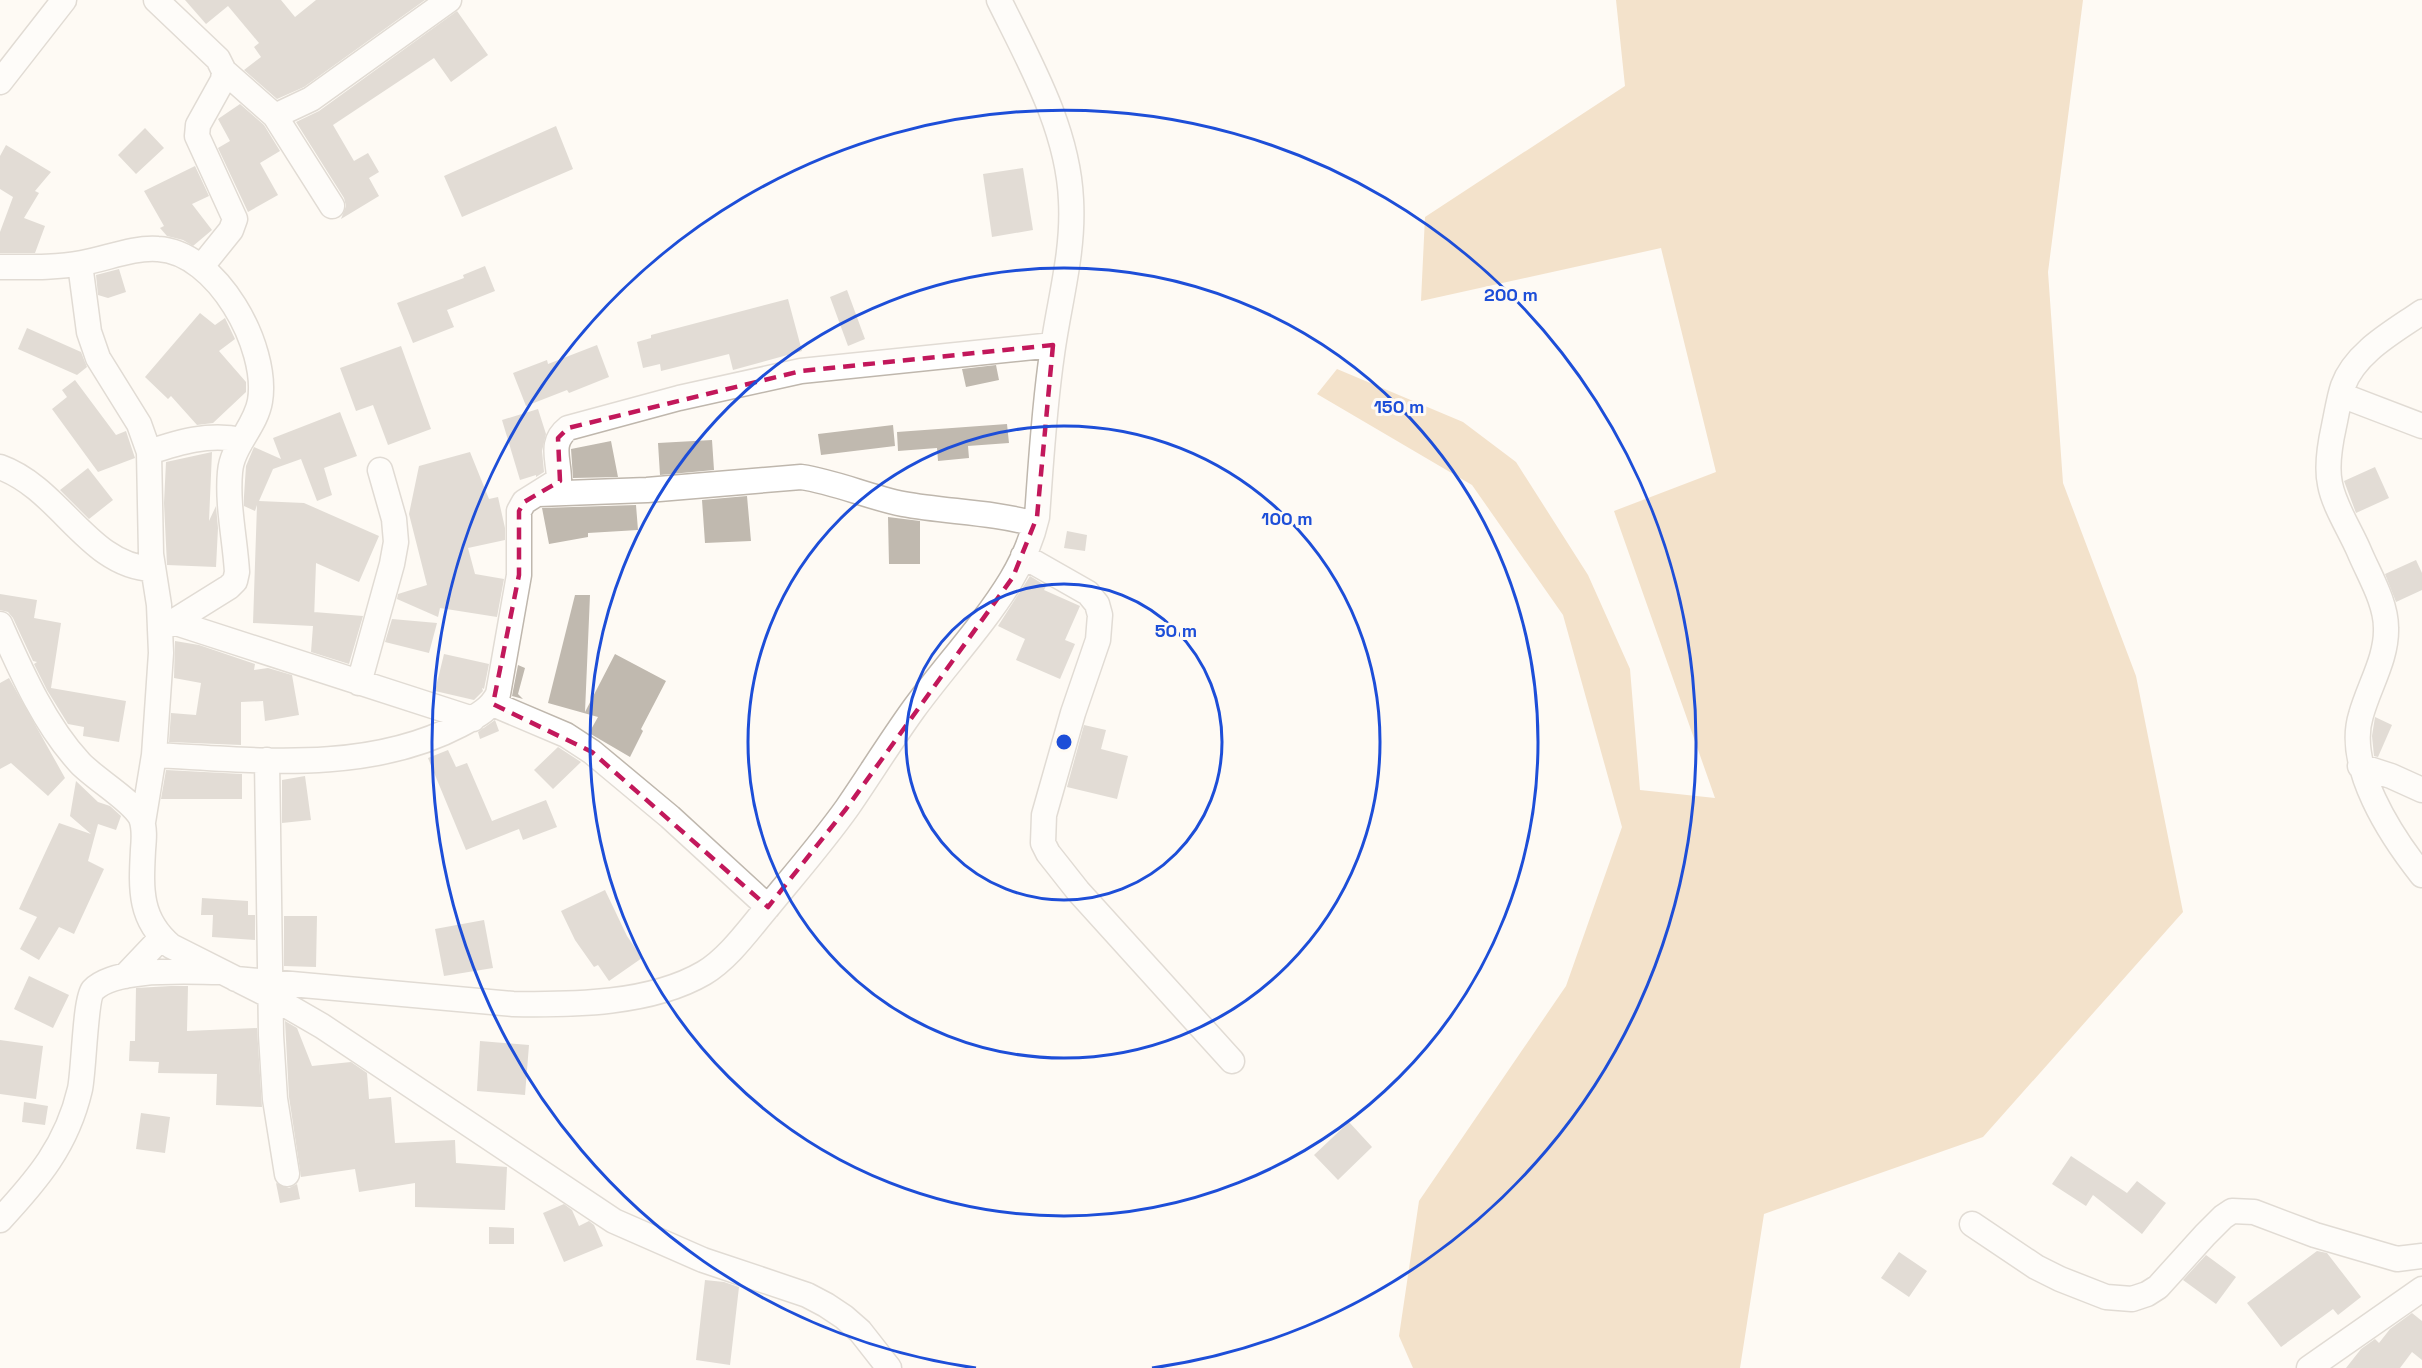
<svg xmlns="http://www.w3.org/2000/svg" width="2422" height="1368" viewBox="0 0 2422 1368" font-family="'Space Grotesk',sans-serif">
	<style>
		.forest { fill: #e7c599 }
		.building { fill: #c0b9af }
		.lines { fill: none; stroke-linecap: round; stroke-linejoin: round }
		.minor-casing { stroke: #bfb7ad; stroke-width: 27 }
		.minor { stroke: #fff; stroke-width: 24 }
		.marked { fill: none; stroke: #c2185b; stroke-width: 4.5; stroke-dasharray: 12 8; stroke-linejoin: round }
		.ring { fill: none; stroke: #1d4ed8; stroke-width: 3 }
		.centre { fill: #1d4ed8; stroke: #fefaf4; stroke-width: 3 }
		.ring-label { font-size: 18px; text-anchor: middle; font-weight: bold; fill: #1d4ed8; stroke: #fefaf4; stroke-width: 6; stroke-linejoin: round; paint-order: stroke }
	</style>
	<rect width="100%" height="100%" fill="#fefaf4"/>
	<path class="forest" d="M 1616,0 L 2083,0 L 2048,272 L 2063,483 L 2136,676 L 2183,912 L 1983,1137 L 1764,1214 L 1740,1368 L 1413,1368 L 1399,1336 L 1419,1201 L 1566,986 L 1622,827 L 1563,615 L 1472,485 L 1317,394 L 1337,369 L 1463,422 L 1516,462 L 1588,575 L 1630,669 L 1640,790 L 1715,798 L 1614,511 L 1716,472 L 1661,248 L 1421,301 L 1425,217 L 1625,86 Z"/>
	<path class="building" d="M 185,0 L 281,0 L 295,17 L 316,0 L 425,0 L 304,87 L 277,99 L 244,70 L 261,57 L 254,47 L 259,43 L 228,6 L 206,24 Z
		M 457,11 L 488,55 L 451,82 L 434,58 L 333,125 L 354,161 L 368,153 L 379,172 L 369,178 L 379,196 L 341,219 L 346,206 L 344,198 L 296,122 L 319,111 Z
		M 240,104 L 264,125 L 280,151 L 260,163 L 278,195 L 248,212 L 218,148 L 230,141 L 218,119 Z
		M 556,126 L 573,169 L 462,217 L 444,176 Z
		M 145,128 L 164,148 L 136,174 L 118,155 Z
		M 6,145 L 51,172 L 35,191 L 39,193 L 24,218 L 45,226 L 35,253 L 0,253 L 0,232 L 13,197 L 0,189 L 0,156 Z
		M 195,166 L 209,196 L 192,204 L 212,230 L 193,246 L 183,240 L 167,236 L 160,228 L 164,226 L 144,191 Z
		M 1023,168 L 1033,230 L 992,237 L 983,174 Z
		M 485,266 L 495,291 L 447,310 L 454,327 L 413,343 L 397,303 L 464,278 L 463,275 Z
		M 119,269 L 126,292 L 108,298 L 98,295 L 96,275 Z
		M 847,290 L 865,339 L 848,346 L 830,297 Z
		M 788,299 L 802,351 L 733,370 L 729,354 L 661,371 L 660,364 L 643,368 L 637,342 L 651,338 L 651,335 Z
		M 200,313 L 215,325 L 225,318 L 235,339 L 219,351 L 246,382 L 246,392 L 213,423 L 197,425 L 171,396 L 168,399 L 145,377 Z
		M 27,328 L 81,352 L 87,367 L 77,375 L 18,349 Z
		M 597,345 L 609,377 L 569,393 L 567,390 L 526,406 L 513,373 L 547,360 L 548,364 Z
		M 401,346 L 431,429 L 388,445 L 373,405 L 356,411 L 340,368 Z
		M 996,365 L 999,380 L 966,387 L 962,369 Z
		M 75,380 L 116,435 L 126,431 L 135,458 L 98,472 L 52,409 L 67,397 L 62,390 Z
		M 538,409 L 546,434 L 542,451 L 544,472 L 536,477 L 536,475 L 520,480 L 502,420 Z
		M 340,412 L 357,456 L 324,468 L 332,495 L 317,501 L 301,459 L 273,469 L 259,501 L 304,503 L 379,536 L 359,582 L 316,563 L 314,620 L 314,612 L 363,616 L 349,664 L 311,652 L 313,626 L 253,623 L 257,505 L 255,511 L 244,506 L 244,496 L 246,466 L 254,447 L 281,459 L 273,438 Z
		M 1007,424 L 1009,443 L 968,446 L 969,458 L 938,461 L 937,448 L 898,451 L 897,432 Z
		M 893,425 L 895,446 L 821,455 L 818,434 Z
		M 712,440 L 714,470 L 660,475 L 658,443 Z
		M 611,441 L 618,477 L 573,478 L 571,449 Z
		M 212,452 L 209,521 L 216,506 L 218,528 L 216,567 L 167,565 L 164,503 L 166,462 Z
		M 470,452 L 489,499 L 498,497 L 505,528 L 505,540 L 468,548 L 475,574 L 504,579 L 497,617 L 440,608 L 438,617 L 397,599 L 398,594 L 427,585 L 409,514 L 419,466 Z
		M 2375,467 L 2389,498 L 2356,513 L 2344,481 Z
		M 88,468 L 113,500 L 89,519 L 60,490 Z
		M 747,496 L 751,541 L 705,543 L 702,500 Z
		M 636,505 L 638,530 L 588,533 L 588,537 L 549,544 L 542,508 Z
		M 888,517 L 920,521 L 920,564 L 889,564 Z
		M 1067,531 L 1087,535 L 1085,551 L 1064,548 Z
		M 2416,560 L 2422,573 L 2422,590 L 2396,602 L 2385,574 Z
		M 1030,576 L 1046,586 L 1044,590 L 1080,606 L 1065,640 L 1075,644 L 1060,679 L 1016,660 L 1025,639 L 998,626 Z
		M 0,594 L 37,600 L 34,618 L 61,623 L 51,688 L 126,701 L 119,742 L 83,736 L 84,727 L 68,724 L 47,690 L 34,664 L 37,662 L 33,661 L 13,618 L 8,612 L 0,610 Z
		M 575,595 L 590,595 L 585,712 L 615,654 L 666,681 L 641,729 L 643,731 L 630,757 L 589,733 L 598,717 L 548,703 Z
		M 392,619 L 437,623 L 429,653 L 385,642 Z
		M 175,641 L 199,645 L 255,664 L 254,670 L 268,668 L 292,675 L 299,715 L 265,721 L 263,701 L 241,702 L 241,745 L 169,742 L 171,713 L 196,715 L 201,683 L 174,678 Z
		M 444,654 L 489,664 L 484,689 L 482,688 L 483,691 L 474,700 L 435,691 Z
		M 518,665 L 525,668 L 518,694 L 523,699 L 512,696 Z
		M 9,678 L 65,778 L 48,796 L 11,763 L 0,769 L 0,683 Z
		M 2375,717 L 2392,725 L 2378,757 L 2374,756 L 2372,736 Z
		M 495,720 L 499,731 L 480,739 L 478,732 Z
		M 1084,725 L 1106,730 L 1101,749 L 1128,756 L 1117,799 L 1067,787 Z
		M 558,747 L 581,762 L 553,789 L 534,770 Z
		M 448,750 L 456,767 L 467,763 L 492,821 L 546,800 L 557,827 L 523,840 L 519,829 L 466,850 L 428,758 Z
		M 166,770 L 242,774 L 242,799 L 161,799 Z
		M 305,776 L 311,820 L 282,823 L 282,780 Z
		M 76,781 L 98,802 L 110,806 L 121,816 L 116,830 L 98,824 L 88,861 L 104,869 L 74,934 L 59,927 L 39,960 L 20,949 L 37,917 L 19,909 L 59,823 L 91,834 L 70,816 Z
		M 605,890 L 627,936 L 642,958 L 609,981 L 598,965 L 594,967 L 575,940 L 561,911 Z
		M 202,898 L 248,901 L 248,915 L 255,915 L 255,940 L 212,937 L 213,915 L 201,915 Z
		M 284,916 L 317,916 L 316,967 L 284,966 Z
		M 484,920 L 493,968 L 444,976 L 435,929 Z
		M 29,976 L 69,995 L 53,1028 L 14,1009 Z
		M 171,986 L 188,986 L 187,1031 L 257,1028 L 262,1107 L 216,1105 L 217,1074 L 158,1073 L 159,1062 L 129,1061 L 130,1041 L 135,1041 L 136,988 Z
		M 285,1021 L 297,1028 L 312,1066 L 351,1062 L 367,1073 L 369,1099 L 391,1097 L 395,1143 L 455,1140 L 456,1163 L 507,1167 L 505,1210 L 415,1207 L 415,1183 L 359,1192 L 355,1169 L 301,1177 L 289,1097 Z
		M 0,1040 L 43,1046 L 36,1099 L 0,1094 Z
		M 480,1041 L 529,1045 L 525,1095 L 477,1091 Z
		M 24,1102 L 48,1106 L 45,1125 L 22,1122 Z
		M 141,1113 L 170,1117 L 165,1153 L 136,1149 Z
		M 1349,1122 L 1372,1147 L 1338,1180 L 1314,1155 Z
		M 2071,1156 L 2127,1193 L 2137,1181 L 2166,1203 L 2142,1234 L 2093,1195 L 2086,1206 L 2052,1184 Z
		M 276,1183 L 289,1188 L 297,1184 L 300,1199 L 280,1203 Z
		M 564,1204 L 572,1210 L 579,1226 L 589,1221 L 594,1225 L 603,1246 L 564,1262 L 543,1213 Z
		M 489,1227 L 514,1228 L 514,1244 L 489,1244 Z
		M 2317,1251 L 2327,1253 L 2361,1297 L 2338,1315 L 2333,1309 L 2281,1347 L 2247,1303 Z
		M 1899,1252 L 1927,1271 L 1909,1297 L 1881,1278 Z
		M 2206,1255 L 2236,1277 L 2216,1304 L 2183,1280 Z
		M 705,1280 L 724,1282 L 739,1287 L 730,1365 L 696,1360 Z
		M 2412,1313 L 2422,1321 L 2422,1360 L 2412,1352 L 2400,1368 L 2346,1368 L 2361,1349 L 2375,1339 L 2379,1343 L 2390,1329 Z"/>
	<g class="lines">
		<defs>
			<path id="minor" d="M 156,0 L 218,59 L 224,71 L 223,80 L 198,125 L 197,136 L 235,219 L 231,230 L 202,266
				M 224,71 L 275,116 L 332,206
				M 0,82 L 64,0
				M 275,116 L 311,99 L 449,0
				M 80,264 L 89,332 L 98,358 L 139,424 L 149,452 L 151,554 L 159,605 L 161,653 L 154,755 L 143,822
				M 0,267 C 27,267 55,268 82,263 C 106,259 133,247 158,249 C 217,252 269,347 260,401 C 256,426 232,446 230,472 C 227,505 235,539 237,572 L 235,581 L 229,587 L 160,630
				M 2422,312 C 2395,331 2355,352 2343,386 C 2339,398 2337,412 2334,426 C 2330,444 2326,466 2330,484 C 2334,506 2350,530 2359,551 C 2369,575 2386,602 2386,628 C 2387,658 2369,686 2361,715 C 2345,766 2391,836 2422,875
				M 2341,395 L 2422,426
				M 149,452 C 180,442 208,433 242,440
				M 0,467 C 61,489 88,566 152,569
				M 538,494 L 647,490 L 801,477 C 836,482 868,497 903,504 C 947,512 992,512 1035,524
				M 1023,556 L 1088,593 L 1097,604 L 1100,615 L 1098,640 L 1073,713 L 1044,815 L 1043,843 L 1048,853 L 1078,891 L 1232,1061
				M 173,622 L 473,719
				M 0,624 C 21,671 44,724 80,763 C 95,779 133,801 141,818 C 145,828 144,839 143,850 C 141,889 139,919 171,946 L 270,996 L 322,1026 L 614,1221 L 703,1260 L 807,1295 L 826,1305 L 844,1317 L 860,1331 L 889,1368
				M 359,683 L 392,564 L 396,542 L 394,519 L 380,470
				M 493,704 L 566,735 L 592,752 L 670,817 L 768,907
				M 154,755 C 255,760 367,774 460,725 C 475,717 490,710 498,694 L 519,575 L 519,511 L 524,502 L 559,480 C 559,459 549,443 568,428 L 679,398 L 801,371 L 1053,345
				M 267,760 L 271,1035 L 275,1099 L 287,1174
				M 2360,766 L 2391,776 L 2422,790
				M 125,976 L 161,938
				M 236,979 L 513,1004 C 573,1005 651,1004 704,973 C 729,958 749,929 767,908 C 794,875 822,843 847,808 C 869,776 890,742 913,710 C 945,666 983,626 1011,580 C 1023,560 1032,539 1037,517 C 1041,462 1044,408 1052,354 C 1059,302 1074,253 1071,200 C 1068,129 1030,63 999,0
				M 0,1220 C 38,1179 67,1145 80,1089 C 84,1070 85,1000 93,990 C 115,967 187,972 218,972
				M 1972,1224 L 2036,1267 L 2060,1279 L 2106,1297 L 2132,1299 L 2147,1294 L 2158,1287 L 2205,1235 L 2223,1217 L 2232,1211 L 2254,1212 L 2315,1235 L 2397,1259 L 2422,1256
				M 2309,1368 L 2422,1289"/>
		</defs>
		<use href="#minor" class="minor-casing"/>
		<use href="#minor" class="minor"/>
	</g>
	<path d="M0 0H2422V1368H0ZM 1053,345 L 1037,517 L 1013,577 L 846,809 L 768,907 L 592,752 L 493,704 L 519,575 L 519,511 L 524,502 L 560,481 L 558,438 L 568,428 L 801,371 Z" fill="#fefaf4" fill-opacity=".55" fill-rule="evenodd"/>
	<path class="marked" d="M 1053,345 L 1037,517 L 1013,577 L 846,809 L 768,907 L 592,752 L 493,704 L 519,575 L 519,511 L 524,502 L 560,481 L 558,438 L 568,428 L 801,371 Z"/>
	<g class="ring">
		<circle cx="1064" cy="742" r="158"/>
		<circle cx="1064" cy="742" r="316"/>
		<circle cx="1064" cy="742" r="474"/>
		<path d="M976 1368A632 632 0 1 1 1152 1368"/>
	</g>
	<circle cx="1064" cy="742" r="9" class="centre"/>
	<g class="ring-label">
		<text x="1511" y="301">200 m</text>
		<text x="1399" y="413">150 m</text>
		<text x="1287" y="525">100 m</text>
		<text x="1176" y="637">50 m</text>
	</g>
</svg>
